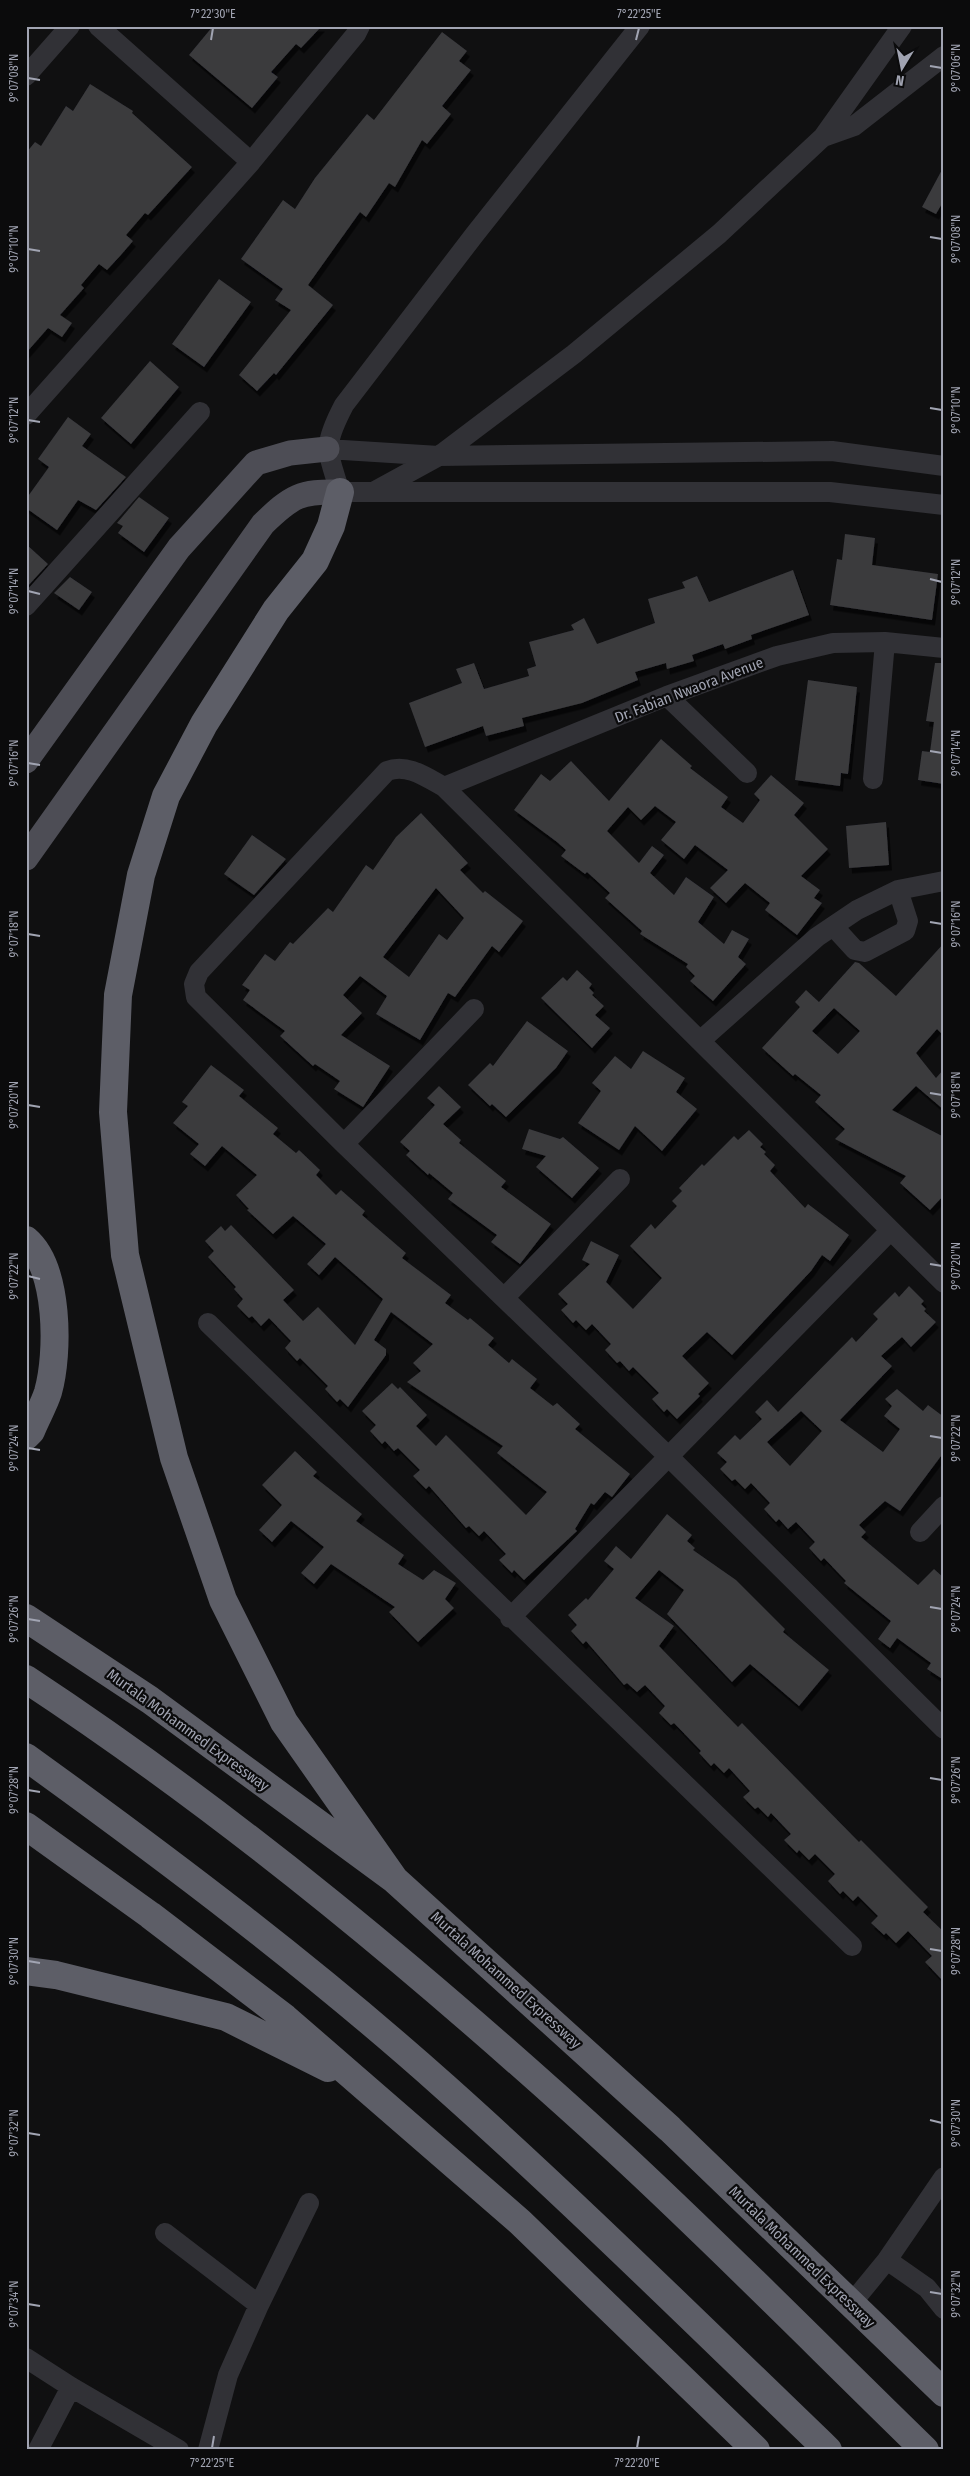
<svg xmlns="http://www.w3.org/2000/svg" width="970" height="2476" viewBox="0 0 970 2476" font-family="'Fira Sans Condensed',sans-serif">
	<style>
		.building { fill: #3a3a3e; fill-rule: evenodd; filter: url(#shadow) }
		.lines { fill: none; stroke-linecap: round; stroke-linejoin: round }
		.minor { stroke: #313136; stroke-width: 20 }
		.major { stroke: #4d4d55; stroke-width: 25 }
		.highway { stroke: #5d5e67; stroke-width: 28 }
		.ticks { fill: none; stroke: #a1a4b2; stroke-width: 2 }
		.labels { text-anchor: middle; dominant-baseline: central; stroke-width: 4.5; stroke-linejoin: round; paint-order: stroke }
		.street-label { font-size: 15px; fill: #a1a4b2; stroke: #0b0b0c }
		.neatline { fill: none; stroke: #a1a4b2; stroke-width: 2 }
		.ticks-label { font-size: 12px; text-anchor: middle; fill: #a1a4b2 }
	</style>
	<defs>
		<filter id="shadow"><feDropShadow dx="3" dy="5.5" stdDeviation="0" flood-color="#0009"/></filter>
	</defs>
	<rect width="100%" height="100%" fill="#101011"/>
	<path class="building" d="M 213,26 L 322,26 L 301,48 L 296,44 L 271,72 L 278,77 L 252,108 L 189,55 Z
		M 442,32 L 467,51 L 459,61 L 471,70 L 442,106 L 451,114 L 427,144 L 422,140 L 395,187 L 389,183 L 366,217 L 360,212 L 308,285 L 333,305 L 276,375 L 274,373 L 257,391 L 239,375 L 291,310 L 275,300 L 283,289 L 241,259 L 283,200 L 295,209 L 315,178 L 367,114 L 374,120 Z
		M 90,84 L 133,111 L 132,113 L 192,167 L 148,215 L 145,213 L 126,235 L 133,241 L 120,256 L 107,270 L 99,264 L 81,285 L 84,288 L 60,315 L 72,323 L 62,337 L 48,328 L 26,353 L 26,153 L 35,142 L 41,146 L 66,106 L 73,111 Z
		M 944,166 L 944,200 L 936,214 L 922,207 Z
		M 219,279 L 251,302 L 204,367 L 172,344 Z
		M 150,361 L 179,387 L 131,444 L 101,418 Z
		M 68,417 L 91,434 L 82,446 L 126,477 L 96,510 L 78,500 L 57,530 L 26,508 L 26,499 L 49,467 L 38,459 Z
		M 139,497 L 169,518 L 144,552 L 118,533 L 123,526 L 117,523 Z
		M 845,534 L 875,538 L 872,565 L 938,574 L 932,620 L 830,605 L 837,559 L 842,560 Z
		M 26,544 L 48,564 L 26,588 Z
		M 793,570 L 809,615 L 751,635 L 752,639 L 725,649 L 723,644 L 692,655 L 694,661 L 667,669 L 666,663 L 635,672 L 638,680 L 582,703 L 522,718 L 524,726 L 486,736 L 483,726 L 425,747 L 409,703 L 462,683 L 456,669 L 474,663 L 484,689 L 529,676 L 527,669 L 536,666 L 529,642 L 574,630 L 571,625 L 584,618 L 597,644 L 655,623 L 648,599 L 685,588 L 682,582 L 697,576 L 709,602 Z
		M 70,577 L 92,592 L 79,610 L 54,593 Z
		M 935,663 L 944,663 L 944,784 L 918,780 L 922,751 L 930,752 L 934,722 L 926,721 Z
		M 808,680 L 857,687 L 848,774 L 841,773 L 840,786 L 795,780 Z
		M 661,739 L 692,766 L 690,768 L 728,797 L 721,807 L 743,823 L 760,800 L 754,794 L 771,775 L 804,803 L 794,815 L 828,849 L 801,876 L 820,890 L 814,898 L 822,903 L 797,935 L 765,910 L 770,903 L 745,883 L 726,903 L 710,888 L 728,870 L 695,845 L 684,859 L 661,840 L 676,822 L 655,806 L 641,820 L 628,807 L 607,831 L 639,863 L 652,846 L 664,855 L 650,873 L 674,895 L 686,877 L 714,897 L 698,922 L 724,944 L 732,930 L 749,939 L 738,957 L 746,964 L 713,1001 L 690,981 L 695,976 L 686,967 L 688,964 L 640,934 L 642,931 L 605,898 L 610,893 L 587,872 L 585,874 L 561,856 L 566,850 L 557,842 L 514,810 L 541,774 L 550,781 L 571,761 L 609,801 Z
		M 421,813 L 468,863 L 460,870 L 483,893 L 485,891 L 523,921 L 499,952 L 492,946 L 455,997 L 448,993 L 420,1040 L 376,1014 L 387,996 L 360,976 L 343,995 L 362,1013 L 341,1035 L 390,1066 L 363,1107 L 334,1089 L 340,1081 L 315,1064 L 313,1066 L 280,1036 L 285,1031 L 243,1000 L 250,990 L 242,985 L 265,954 L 275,961 L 290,942 L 293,944 L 328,908 L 333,912 L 366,865 L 373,870 L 396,837 ZM 436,888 L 464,918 L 447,940 L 439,934 L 409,977 L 383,957 Z
		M 886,822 L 889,865 L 849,868 L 846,826 Z
		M 252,835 L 286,859 L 254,895 L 224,874 Z
		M 944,943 L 944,1036 L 937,1029 L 916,1053 L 936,1078 L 944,1069 L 944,1110 L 916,1086 L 892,1110 L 944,1137 L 944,1195 L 930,1210 L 900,1183 L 906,1176 L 835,1139 L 845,1129 L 815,1102 L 821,1095 L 795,1074 L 793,1076 L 762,1048 L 800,1007 L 795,1002 L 806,990 L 819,1002 L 855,962 L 859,963 L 896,996 ZM 834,1008 L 860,1031 L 838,1054 L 812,1031 Z
		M 577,970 L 592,984 L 589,988 L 594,993 L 592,995 L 604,1006 L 595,1015 L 610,1028 L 592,1048 L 541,998 L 563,977 L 567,981 Z
		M 527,1021 L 568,1051 L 556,1068 L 506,1117 L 492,1104 L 490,1106 L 468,1085 L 490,1063 L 493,1066 Z
		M 643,1051 L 685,1078 L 676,1092 L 697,1109 L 662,1151 L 635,1126 L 619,1150 L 578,1123 L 601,1091 L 592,1083 L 615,1056 L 631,1069 Z
		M 211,1065 L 244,1090 L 239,1096 L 278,1128 L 273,1134 L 296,1153 L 299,1150 L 320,1170 L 316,1175 L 336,1195 L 341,1190 L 365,1211 L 362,1215 L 406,1253 L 402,1258 L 451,1295 L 445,1303 L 468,1320 L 470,1318 L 494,1338 L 488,1345 L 509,1363 L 512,1359 L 537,1379 L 530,1388 L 553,1406 L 557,1403 L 580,1424 L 575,1429 L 630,1474 L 612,1497 L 605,1492 L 594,1505 L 591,1503 L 575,1529 L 577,1531 L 524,1580 L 514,1570 L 512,1573 L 499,1560 L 506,1554 L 484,1531 L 479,1536 L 469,1526 L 466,1528 L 429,1486 L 426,1489 L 413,1476 L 420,1470 L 398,1448 L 394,1451 L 385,1441 L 382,1444 L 370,1431 L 376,1425 L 362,1411 L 392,1383 L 398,1389 L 400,1387 L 427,1415 L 416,1426 L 436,1446 L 446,1435 L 526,1515 L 547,1492 L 497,1453 L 503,1446 L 407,1382 L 421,1371 L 413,1363 L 433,1344 L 391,1312 L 374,1340 L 386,1349 L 386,1355 L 348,1407 L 340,1399 L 337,1402 L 325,1389 L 328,1386 L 300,1358 L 297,1361 L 285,1348 L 291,1341 L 269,1318 L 261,1326 L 252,1316 L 249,1318 L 237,1306 L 243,1299 L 234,1289 L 236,1287 L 208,1257 L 214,1251 L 205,1241 L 221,1226 L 225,1231 L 231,1225 L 294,1290 L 283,1300 L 303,1321 L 318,1307 L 355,1345 L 383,1299 L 335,1257 L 319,1275 L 307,1264 L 326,1244 L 293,1216 L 273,1234 L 247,1210 L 249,1209 L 236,1195 L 257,1175 L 222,1146 L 205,1166 L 190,1154 L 199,1144 L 173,1123 L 188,1106 L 182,1102 Z
		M 439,1086 L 461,1107 L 443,1124 L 461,1140 L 459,1143 L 506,1181 L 501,1187 L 551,1224 L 520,1264 L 491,1242 L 497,1235 L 448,1199 L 453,1193 L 429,1173 L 428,1175 L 406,1155 L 410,1151 L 400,1142 L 435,1105 L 427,1098 Z
		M 529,1129 L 560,1139 L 563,1137 L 599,1168 L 572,1198 L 536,1167 L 546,1156 L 522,1149 Z
		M 749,1130 L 763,1144 L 760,1147 L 766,1152 L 764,1154 L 775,1165 L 770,1171 L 805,1208 L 808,1204 L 849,1235 L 830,1261 L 822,1255 L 811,1271 L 732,1355 L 707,1332 L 682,1356 L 709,1383 L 698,1394 L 700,1396 L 677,1419 L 667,1409 L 664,1412 L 652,1399 L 659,1393 L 633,1367 L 629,1371 L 620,1361 L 617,1363 L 605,1350 L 611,1344 L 592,1324 L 586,1330 L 576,1320 L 573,1323 L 561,1310 L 568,1304 L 558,1294 L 590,1264 L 582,1260 L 591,1241 L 619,1255 L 606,1282 L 633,1309 L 662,1278 L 630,1246 L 651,1224 L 655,1229 L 677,1206 L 672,1201 L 682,1191 L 679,1188 L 702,1164 L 704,1166 L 734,1136 L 738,1140 Z
		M 909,1286 L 924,1301 L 921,1304 L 926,1309 L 924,1311 L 936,1322 L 911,1347 L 902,1337 L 881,1356 L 892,1366 L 840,1420 L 883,1452 L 900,1429 L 884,1416 L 892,1406 L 885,1399 L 897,1389 L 923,1411 L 928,1405 L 944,1417 L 944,1452 L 900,1511 L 885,1501 L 859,1525 L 866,1532 L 861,1537 L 918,1585 L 934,1569 L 944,1578 L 944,1680 L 927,1669 L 931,1663 L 897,1638 L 890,1648 L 878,1639 L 891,1621 L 844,1583 L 846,1581 L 824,1558 L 821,1561 L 809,1548 L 815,1542 L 796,1522 L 788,1529 L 779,1519 L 776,1522 L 764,1509 L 770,1503 L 751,1483 L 745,1489 L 735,1479 L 732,1481 L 720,1469 L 727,1462 L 717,1453 L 735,1435 L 740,1440 L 762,1419 L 755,1412 L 767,1400 L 778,1412 L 852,1337 L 856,1342 L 878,1319 L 873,1314 L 895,1292 L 899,1297 ZM 801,1411 L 822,1431 L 790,1466 L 767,1442 Z
		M 295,1451 L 317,1472 L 313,1476 L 362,1514 L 356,1521 L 404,1555 L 398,1564 L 423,1580 L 434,1570 L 456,1583 L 445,1599 L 454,1608 L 418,1642 L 389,1612 L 395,1607 L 331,1564 L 314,1584 L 301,1573 L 324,1547 L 291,1521 L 272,1542 L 259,1530 L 282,1505 L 262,1485 Z
		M 667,1514 L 692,1535 L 687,1541 L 695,1548 L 693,1550 L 736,1580 L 785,1629 L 783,1632 L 829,1670 L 799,1706 L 750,1664 L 732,1682 L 667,1614 L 684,1590 L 659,1570 L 635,1598 L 674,1626 L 659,1646 L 738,1727 L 742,1723 L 859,1842 L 861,1840 L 928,1907 L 923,1912 L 944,1932 L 944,1982 L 925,1962 L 932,1956 L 908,1931 L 896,1943 L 886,1933 L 884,1935 L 871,1923 L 878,1916 L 858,1896 L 853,1901 L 843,1891 L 840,1894 L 828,1881 L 835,1874 L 815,1854 L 809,1860 L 799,1850 L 797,1853 L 784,1840 L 791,1834 L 771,1813 L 768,1817 L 758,1807 L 755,1809 L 743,1797 L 750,1791 L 729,1768 L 724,1773 L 714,1763 L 711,1766 L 699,1753 L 701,1751 L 674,1723 L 671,1725 L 659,1713 L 665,1706 L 645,1685 L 637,1692 L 627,1683 L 624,1685 L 586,1641 L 583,1644 L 571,1631 L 577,1625 L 568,1615 L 586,1598 L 588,1600 L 614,1569 L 604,1561 L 616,1546 L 631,1559 Z"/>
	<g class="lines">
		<path class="minor" d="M 98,26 L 251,162
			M 640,26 L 475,234 L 344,405 C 322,447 327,449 340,492 L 830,492 L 944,505
			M 26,76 L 70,26
			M 823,137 L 854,126 L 944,56
			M 26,415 L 251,162 L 356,34 L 360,26
			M 327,449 L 439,456 L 832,451 L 944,466
			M 375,491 L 439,456 L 574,354 L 719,234 L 823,137 L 902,26
			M 26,606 L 200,412
			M 667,696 L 747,773
			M 873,779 L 885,642
			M 444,787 L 667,696 L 777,656 L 833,643 L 885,642 L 944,648
			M 833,926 L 855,950 L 865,952 L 905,931 L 908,921 L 898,890
			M 700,1041 L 817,937 L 857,910 L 898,890 L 944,881
			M 344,1144 L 474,1009
			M 944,1283 L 444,787 C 426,777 407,763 387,771 L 199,972 L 194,984 L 196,997 L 344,1144 L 669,1457 L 944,1729
			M 504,1298 L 620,1179
			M 208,1323 L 852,1946
			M 920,1532 L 944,1506
			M 510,1618 L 890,1231
			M 165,2233 L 259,2305
			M 887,2260 L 927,2288 L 944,2309
			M 851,2304 L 887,2260 L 944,2177
			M 26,2358 L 71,2387 L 179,2450
			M 38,2450 L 71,2387
			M 208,2450 L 228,2375 L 259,2305 L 309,2203"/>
		<path class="major" d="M 26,761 L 179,548 L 256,463 L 290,453 L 327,449
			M 26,858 L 263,524 C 292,496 300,491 340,492"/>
		<path class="highway" d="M 340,492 L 331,526 L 315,561 L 276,610 L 204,724 L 166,796 L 141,875 L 118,995 L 113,1112 L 125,1255 L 174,1458 L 223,1600 L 284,1722 L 395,1880
			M 26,1240 C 59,1268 59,1353 48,1392 C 44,1405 36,1418 31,1431 L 26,1436
			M 26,1618 L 150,1700 L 395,1880 L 670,2129 L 944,2393
			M 26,1679 C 237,1818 431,1981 617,2151 C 722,2248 822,2350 925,2450
			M 26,1757 C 170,1861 312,1968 445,2087 C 576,2204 701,2328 828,2450
			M 26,1826 L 150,1915 L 285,2018 L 520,2222 L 756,2450
			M 26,1971 L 56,1975 L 226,2017 L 328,2068"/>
	</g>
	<path class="ticks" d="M 211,40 L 213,28M 636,40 L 639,28M 930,66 L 942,68M 28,78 L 40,80M 930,237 L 942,239M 28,249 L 40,251M 930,408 L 942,410M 28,420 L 40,422M 930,579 L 942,582M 28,591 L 40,594M 930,751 L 942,753M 28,763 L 40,765M 930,922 L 942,924M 28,934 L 40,936M 930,1093 L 942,1095M 28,1105 L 40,1107M 930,1264 L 942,1266M 28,1276 L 40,1279M 930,1436 L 942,1438M 28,1448 L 40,1450M 930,1607 L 942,1609M 28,1619 L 40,1621M 930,1778 L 942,1780M 28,1790 L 40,1792M 930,1949 L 942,1951M 28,1961 L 40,1963M 930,2120 L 942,2123M 28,2133 L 40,2135M 930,2292 L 942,2294M 28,2304 L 40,2306M 212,2448 L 214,2436M 637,2448 L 639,2436"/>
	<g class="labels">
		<g class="street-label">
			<text transform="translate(689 690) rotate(-21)">Dr. Fabian Nwaora Avenue</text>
			<text transform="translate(188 1730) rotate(36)">Murtala Mohammed Expressway</text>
			<text transform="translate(506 1980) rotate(42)">Murtala Mohammed Expressway</text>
			<text transform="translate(802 2257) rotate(44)">Murtala Mohammed Expressway</text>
		</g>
	</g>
	<rect width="970" height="2476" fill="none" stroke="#0b0b0c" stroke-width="55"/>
	<g transform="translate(902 68) rotate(190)" stroke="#0b0b0c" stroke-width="4" paint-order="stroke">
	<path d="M0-4L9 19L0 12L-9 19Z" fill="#a1a4b2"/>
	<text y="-8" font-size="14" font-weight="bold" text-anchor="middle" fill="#a1a4b2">N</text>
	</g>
	<rect x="28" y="28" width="914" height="2420" class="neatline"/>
	<g class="ticks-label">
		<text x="213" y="18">7°22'30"E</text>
		<text x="639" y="18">7°22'25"E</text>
		<text transform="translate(956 68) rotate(-90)" y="4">9°07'06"N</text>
		<text transform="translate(14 78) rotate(-90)" y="4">9°07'08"N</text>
		<text transform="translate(956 239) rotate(-90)" y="4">9°07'08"N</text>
		<text transform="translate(14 249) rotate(-90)" y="4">9°07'10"N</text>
		<text transform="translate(956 410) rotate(-90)" y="4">9°07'10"N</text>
		<text transform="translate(14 420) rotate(-90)" y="4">9°07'12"N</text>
		<text transform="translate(956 582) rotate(-90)" y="4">9°07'12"N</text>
		<text transform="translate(14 591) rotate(-90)" y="4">9°07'14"N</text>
		<text transform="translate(956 753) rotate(-90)" y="4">9°07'14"N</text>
		<text transform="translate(14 763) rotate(-90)" y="4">9°07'16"N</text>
		<text transform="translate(956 924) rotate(-90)" y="4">9°07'16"N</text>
		<text transform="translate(14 934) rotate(-90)" y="4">9°07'18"N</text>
		<text transform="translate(956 1095) rotate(-90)" y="4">9°07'18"N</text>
		<text transform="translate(14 1105) rotate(-90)" y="4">9°07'20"N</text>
		<text transform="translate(956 1266) rotate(-90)" y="4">9°07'20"N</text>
		<text transform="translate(14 1276) rotate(-90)" y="4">9°07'22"N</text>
		<text transform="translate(956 1438) rotate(-90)" y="4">9°07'22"N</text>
		<text transform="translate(14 1448) rotate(-90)" y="4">9°07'24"N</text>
		<text transform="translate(956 1609) rotate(-90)" y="4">9°07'24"N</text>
		<text transform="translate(14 1619) rotate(-90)" y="4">9°07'26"N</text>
		<text transform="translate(956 1780) rotate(-90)" y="4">9°07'26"N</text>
		<text transform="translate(14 1790) rotate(-90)" y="4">9°07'28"N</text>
		<text transform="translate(956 1951) rotate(-90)" y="4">9°07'28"N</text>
		<text transform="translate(14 1961) rotate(-90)" y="4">9°07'30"N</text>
		<text transform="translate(956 2123) rotate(-90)" y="4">9°07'30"N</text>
		<text transform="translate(14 2133) rotate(-90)" y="4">9°07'32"N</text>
		<text transform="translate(956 2294) rotate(-90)" y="4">9°07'32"N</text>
		<text transform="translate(14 2304) rotate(-90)" y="4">9°07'34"N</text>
		<text x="212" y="2467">7°22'25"E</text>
		<text x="637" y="2467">7°22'20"E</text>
	</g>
</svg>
